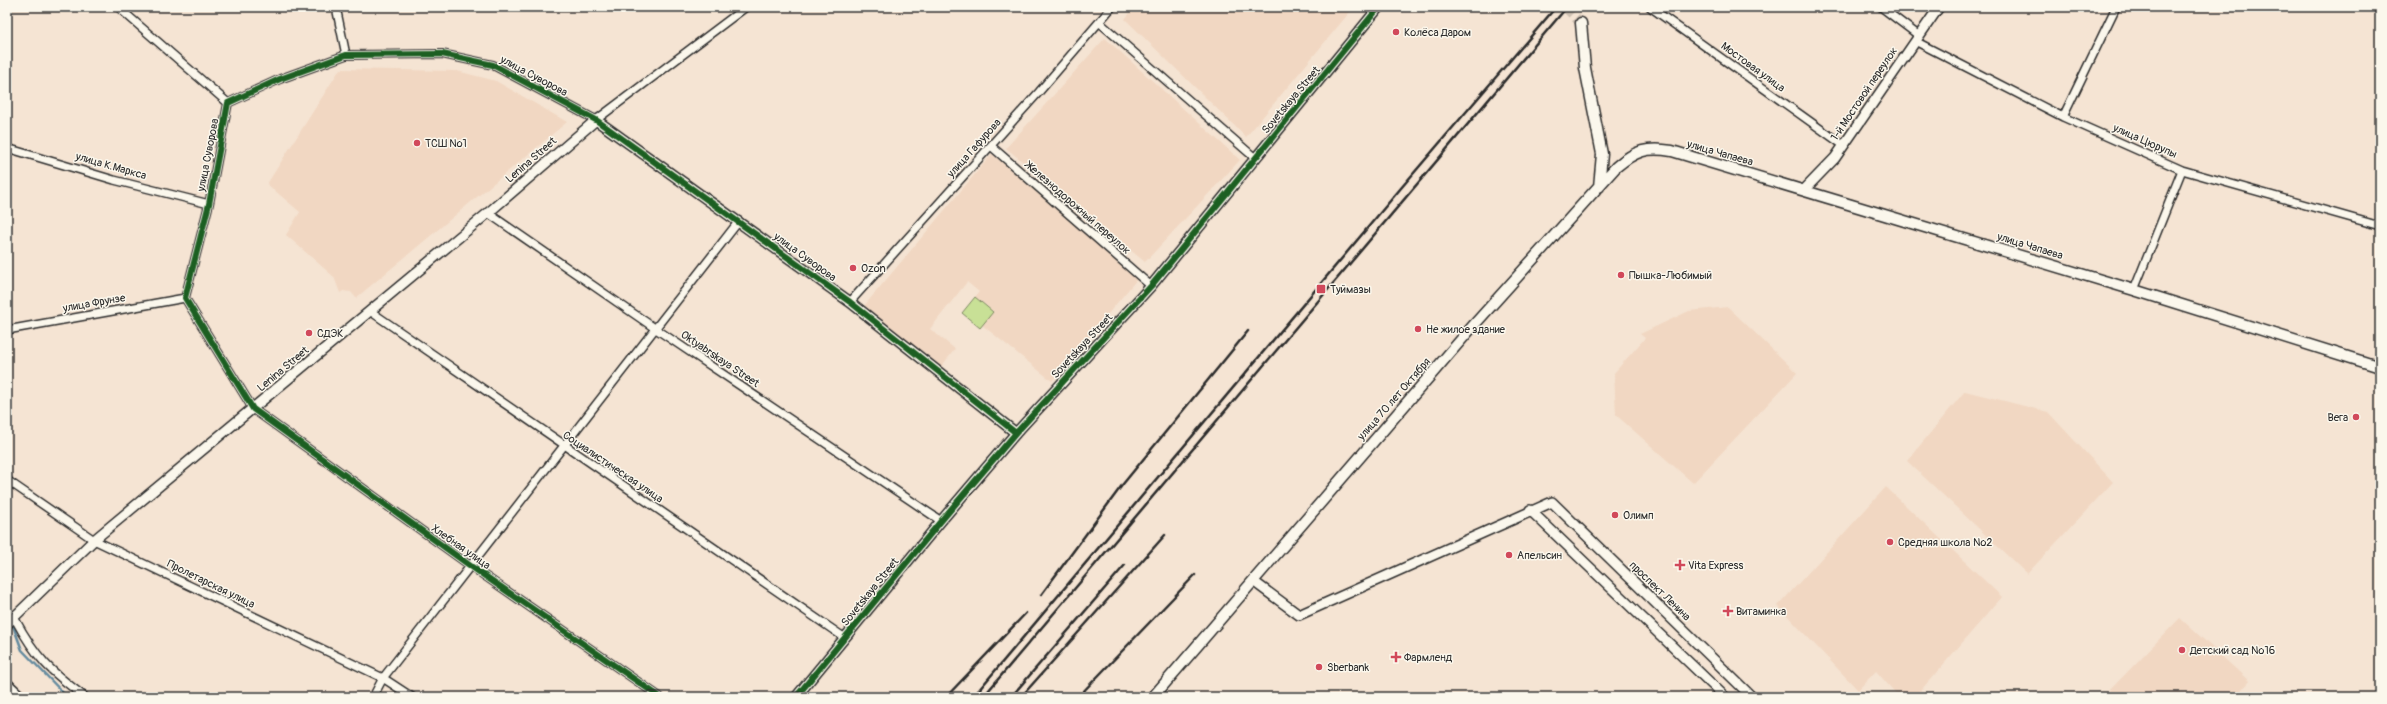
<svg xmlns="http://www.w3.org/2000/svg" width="2387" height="704" viewBox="0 0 2387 704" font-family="Pangolin,sans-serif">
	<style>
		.built { fill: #f1d7c2 }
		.green { fill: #c8e096; stroke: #7a8660 }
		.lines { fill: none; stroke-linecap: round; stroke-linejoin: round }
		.stream { stroke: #638a9e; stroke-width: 2.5 }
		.secondary-tunnel { stroke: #cdbfb1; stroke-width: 10; stroke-dasharray: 10 5; stroke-linecap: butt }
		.minor-casing { stroke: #2b2b2b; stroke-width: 10 }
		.tertiary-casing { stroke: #2b2b2b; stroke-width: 12 }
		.secondary-casing { stroke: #2b2b2b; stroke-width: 13 }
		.minor { stroke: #fbf7ec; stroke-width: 7 }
		.tertiary { stroke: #fbf7ec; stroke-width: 9 }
		.secondary { stroke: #fbf7ec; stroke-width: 10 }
		.rail { stroke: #2b2b2b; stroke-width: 2.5 }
		.cycleway-casing { stroke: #fbf7ec; stroke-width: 8 }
		.cycleway { stroke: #1b5e20; stroke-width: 6 }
		.poi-dot { fill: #d1495b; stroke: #fbf7ec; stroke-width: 1.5 }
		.labels { text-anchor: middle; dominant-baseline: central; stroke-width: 3; stroke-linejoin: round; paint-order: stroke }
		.poi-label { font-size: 11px; fill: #2b2b2b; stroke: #fbf7ec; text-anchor: start }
		.street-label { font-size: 11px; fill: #2b2b2b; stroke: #fbf7ec }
	</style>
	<rect width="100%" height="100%" fill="#f5e4d3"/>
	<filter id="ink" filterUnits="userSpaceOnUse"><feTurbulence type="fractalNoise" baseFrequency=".025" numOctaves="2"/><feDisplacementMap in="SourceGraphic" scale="8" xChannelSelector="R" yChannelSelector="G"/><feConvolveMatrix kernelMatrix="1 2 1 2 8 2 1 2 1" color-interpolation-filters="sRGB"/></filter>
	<g filter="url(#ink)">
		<path class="built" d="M 1135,7 L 1354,7 L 1246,137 L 1125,19 Z
			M 1105,38 L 1240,160 L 1145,262 L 1006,148 Z
			M 340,69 L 457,71 L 496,81 L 567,122 L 356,298 L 351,292 L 343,291 L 340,293 L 334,277 L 286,235 L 300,212 L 267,184 Z
			M 992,154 L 1138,278 L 1052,381 L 982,325 L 993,311 L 975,297 L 979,292 L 967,282 L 930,329 L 955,349 L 941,367 L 864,306 Z
			M 1728,307 L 1797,373 L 1693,483 L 1616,415 L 1614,373 L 1645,338 L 1640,334 L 1689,311 Z
			M 1965,391 L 2048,412 L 2113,482 L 2027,574 L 1907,461 Z
			M 1886,487 L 2002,597 L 1915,697 L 1899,697 L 1876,671 L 1858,690 L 1778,606 Z
			M 2180,618 L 2249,681 L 2235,697 L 2103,697 Z"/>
		<path class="green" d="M 975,297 L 993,312 L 980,328 L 962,313 Z"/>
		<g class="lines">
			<path class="stream" d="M 12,623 L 22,650 L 67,697"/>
			<path class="secondary-tunnel" d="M 1565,7 L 1581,23"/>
			<defs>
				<path id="minor" d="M 118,7 L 228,103
					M 336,7 L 346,55
					M 1650,7 L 1843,145
					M 1881,7 L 1918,35
					M 2379,7 L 2380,8
					M 1099,22 L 1255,158
					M 1915,41 L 2063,117 L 2182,170 L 2380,226
					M 2063,117 L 2116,7
					M 991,146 L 1151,286
					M 7,148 L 114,180 L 209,204
					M 488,213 L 656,329 L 941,521
					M 2134,290 L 2182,170
					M 850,302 L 1039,92 L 1112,7
					M 370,311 L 845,638
					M 7,330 L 185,298
					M 7,480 L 94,540 L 383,678 L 412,697
					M 15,619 C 36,658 50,671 85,697
					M 7,682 L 23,697
					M 373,697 L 383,678 L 739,221
					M 660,697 L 472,567 L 253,409 L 185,298 L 209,204 L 228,103 L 280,79 L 346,55 L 442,54 L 493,65 L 596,120 L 746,7"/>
				<path id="tertiary" d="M 1804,190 L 1835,158 L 1939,7
					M 1530,510 L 1725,697
					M 1253,581 L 1299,615 L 1552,502 L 1752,697
					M 7,624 L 94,540 L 488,213 L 596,120 L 850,302 L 1016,433
					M 796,697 L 941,521 L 1016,433 L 1151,286 L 1379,7"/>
				<path id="secondary" d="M 1581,23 L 1585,68 L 1602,154 L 1599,187
					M 1153,697 L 1473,326 L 1616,167 C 1636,150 1647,147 1672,151 L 2134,290 L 2380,367"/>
			</defs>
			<use href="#minor" class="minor-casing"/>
			<use href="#tertiary" class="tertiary-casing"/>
			<use href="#secondary" class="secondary-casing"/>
			<use href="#minor" class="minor"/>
			<use href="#tertiary" class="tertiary"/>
			<use href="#secondary" class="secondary"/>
			<path class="rail" d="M 1041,595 L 1123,484 L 1248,331
				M 946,697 L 1026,613
				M 973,697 L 1401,188 L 1556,7
				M 983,697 L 1567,7
				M 1011,697 L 1125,565
				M 1021,697 L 1165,535
				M 1078,697 L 1195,575"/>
			<defs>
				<path id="cycleway" d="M 660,697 L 472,567 L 253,409 L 185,298 L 209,204 L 228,103 L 280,79 L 346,55 L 442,54 L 493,65 L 596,120 L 850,302 L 1016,433
					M 796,697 L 941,521 L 1016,433 L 1151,286 L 1379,7"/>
			</defs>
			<use href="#cycleway" class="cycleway-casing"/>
			<use href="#cycleway" class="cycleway"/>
		</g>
	</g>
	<g class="poi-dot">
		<circle cx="1396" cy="32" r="4"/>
		<circle cx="417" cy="143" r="4"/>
		<circle cx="853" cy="268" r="4"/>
		<circle cx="1621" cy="275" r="4"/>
		<rect x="1316" y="284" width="10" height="10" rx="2"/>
		<circle cx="1418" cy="329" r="4"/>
		<circle cx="309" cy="333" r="4"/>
		<circle cx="2356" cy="417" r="4"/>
		<circle cx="1615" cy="515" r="4"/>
		<circle cx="1890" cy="542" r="4"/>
		<circle cx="1509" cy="555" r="4"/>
		<path d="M1678 559h4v4h4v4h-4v4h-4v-4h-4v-4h4z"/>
		<path d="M1726 605h4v4h4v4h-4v4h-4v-4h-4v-4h4z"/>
		<circle cx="2182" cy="650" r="4"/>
		<path d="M1394 651h4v4h4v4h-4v4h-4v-4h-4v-4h4z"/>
		<circle cx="1319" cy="667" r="4"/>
	</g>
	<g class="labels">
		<g class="poi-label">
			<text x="1404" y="32">Колёса Даром</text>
			<text x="425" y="143">ТСШ №1</text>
			<text x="861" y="268">Ozon</text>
			<text x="1629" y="275">Пышка-Любимый</text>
			<text x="1330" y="289">Туймазы</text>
			<text x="1426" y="329">Не жилое здание</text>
			<text x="317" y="333">СДЭК</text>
			<text x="2348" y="417" text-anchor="end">Вега</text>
			<text x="1623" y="515">Олимп</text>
			<text x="1898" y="542">Средняя школа №2</text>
			<text x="1517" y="555">Апельсин</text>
			<text x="1688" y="565">Vita Express</text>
			<text x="1736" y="611">Витаминка</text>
			<text x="2190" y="650">Детский сад №16</text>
			<text x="1404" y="657">Фармленд</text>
			<text x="1327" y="667">Sberbank</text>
		</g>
		<g class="street-label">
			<text transform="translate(1753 67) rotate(36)">Мостовая улица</text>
			<text transform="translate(534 76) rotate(28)">улица Суворова</text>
			<text transform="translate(1864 94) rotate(-56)">1-й Мостовой переулок</text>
			<text transform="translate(1291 100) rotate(-50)">Sovetskaya Street</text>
			<text transform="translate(2145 141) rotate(24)">улица Цюрупы</text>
			<text transform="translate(974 148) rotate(-48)">улица Гафурова</text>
			<text transform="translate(1720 153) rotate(16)">улица Чапаева</text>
			<text transform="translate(208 155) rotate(-79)">улица Суворова</text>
			<text transform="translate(531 160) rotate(-41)">Lenina Street</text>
			<text transform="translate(111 166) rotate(16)">улица К.Маркса</text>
			<text transform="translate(1078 208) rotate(41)">Железнодорожный переулок</text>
			<text transform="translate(2030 246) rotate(17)">улица Чапаева</text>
			<text transform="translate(805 257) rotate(36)">улица Суворова</text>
			<text transform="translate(94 303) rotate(-10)">улица Фрунзе</text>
			<text transform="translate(1082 346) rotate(-47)">Sovetskaya Street</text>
			<text transform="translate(720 359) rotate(34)">Oktyabrskaya Street</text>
			<text transform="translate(283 369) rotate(-40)">Lenina Street</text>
			<text transform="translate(1394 399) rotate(-49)">улица 70 лет Октября</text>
			<text transform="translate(613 467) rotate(34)">Социалистическая улица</text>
			<text transform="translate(461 547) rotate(35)">Хлебная улица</text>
			<text transform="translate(211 584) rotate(26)">Пролетарская улица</text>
			<text transform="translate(1660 591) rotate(44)">проспект Ленина</text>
			<text transform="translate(870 592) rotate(-51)">Sovetskaya Street</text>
		</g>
	</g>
	<rect width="2387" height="704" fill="none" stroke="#fbf7ec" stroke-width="24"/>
	<rect x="12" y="12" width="2363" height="680" fill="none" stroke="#2b2b2b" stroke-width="1.5" filter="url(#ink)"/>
</svg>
